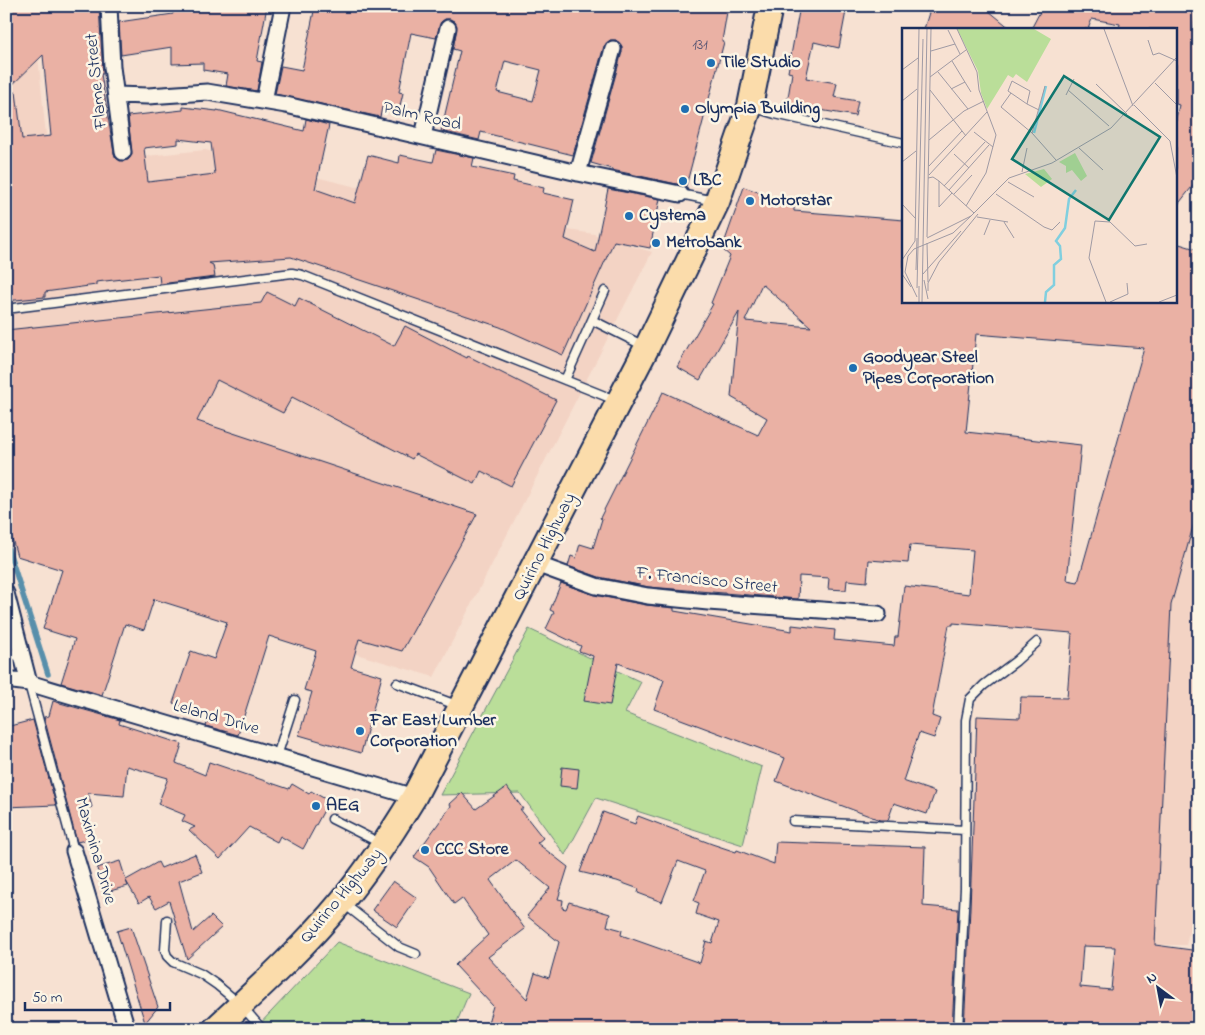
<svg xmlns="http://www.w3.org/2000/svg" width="1205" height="1035" viewBox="0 0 1205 1035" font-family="'Indie Flower',sans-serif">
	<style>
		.built { fill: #f3d3c4 }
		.green { fill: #bade99; stroke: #6a867c }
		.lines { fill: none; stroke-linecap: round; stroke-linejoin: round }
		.stream { stroke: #588fab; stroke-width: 5.5 }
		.building { fill: #eab1a4; stroke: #1b2f5e; fill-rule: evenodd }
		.lane-casing { stroke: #1b2f5e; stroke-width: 11 }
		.street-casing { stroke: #1b2f5e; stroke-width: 19 }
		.primary-casing { stroke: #1b2f5e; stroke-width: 28 }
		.lane { stroke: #fcf5e5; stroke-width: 8 }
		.street { stroke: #fcf5e5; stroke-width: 15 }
		.primary { stroke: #fbdcab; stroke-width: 24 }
		.poi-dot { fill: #1f6fb2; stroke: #fcf5e5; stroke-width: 2 }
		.labels { text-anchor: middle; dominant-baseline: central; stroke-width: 5; stroke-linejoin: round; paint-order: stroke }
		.number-label { font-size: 15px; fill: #4f5070 }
		.poi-label { font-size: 18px; font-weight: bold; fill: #1b2f5e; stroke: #fcf5e5; text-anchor: start }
		.street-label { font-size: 18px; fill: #1b2f5e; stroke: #fcf5e5 }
		.inset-river { fill: none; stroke: #81cfdf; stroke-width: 2.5 }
		.inset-road { fill: none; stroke: #9f9aa4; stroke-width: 1 }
		.view { fill: #0f766e; fill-opacity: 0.15; stroke: #0f766e; stroke-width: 2.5 }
		.inset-edge { fill: none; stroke: #1b2f5e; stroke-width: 2.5 }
	</style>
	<rect width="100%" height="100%" fill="#f7e1d2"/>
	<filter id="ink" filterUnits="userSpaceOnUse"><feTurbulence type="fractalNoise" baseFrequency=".02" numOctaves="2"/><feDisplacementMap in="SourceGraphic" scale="10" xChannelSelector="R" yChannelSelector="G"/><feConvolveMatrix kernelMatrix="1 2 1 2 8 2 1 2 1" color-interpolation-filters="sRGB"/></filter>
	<g filter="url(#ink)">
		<path class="built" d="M 6,6 L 33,6 L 49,166 L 205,150 L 471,215 L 594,234 L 652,252 L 434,677 L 12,552 L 6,534 Z
			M 1199,472 L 1199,923 L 1191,923 L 1186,945 L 1153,945 L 1164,593 Z"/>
		<path class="green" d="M 529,629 L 641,682 L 625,713 L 762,767 L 743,845 L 596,798 L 565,855 L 520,793 L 440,795 Z
			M 337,942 L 469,993 L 454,1029 L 255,1029 Z"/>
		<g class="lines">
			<path class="stream" d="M 6,542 L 48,674"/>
		</g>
		<path class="building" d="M 6,6 L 99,6 L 103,74 L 101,74 L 114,153 L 116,158 L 120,161 L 128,160 L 132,155 L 128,116 L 183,110 L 183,107 L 217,111 L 217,110 L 304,131 L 306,119 L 329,125 L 315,189 L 355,203 L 368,155 L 399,163 L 400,155 L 433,162 L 436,150 L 474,158 L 472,167 L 514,176 L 513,181 L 544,188 L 543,193 L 574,200 L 565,239 L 595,252 L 608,189 L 660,199 L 650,248 L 614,241 L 563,355 L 500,327 L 291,257 L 209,263 L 213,265 L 215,277 L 160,284 L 159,275 L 96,282 L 96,285 L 45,292 L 45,297 L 6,301 L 6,93 L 16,92 L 22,139 L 51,136 L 43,55 L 6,91 ZM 178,139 L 211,143 L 215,174 L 148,182 L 144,148 L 178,144 Z
			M 189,6 L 267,6 L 257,61 L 262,62 L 257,91 L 226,86 L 228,74 L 203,70 L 203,63 L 172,64 L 172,47 L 121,55 L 119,22 L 173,14 L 173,8 Z
			M 315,6 L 728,6 L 722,41 L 724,42 L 686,186 L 612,170 L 612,169 L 591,163 L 622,52 L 622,46 L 616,40 L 610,40 L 604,46 L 573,155 L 481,132 L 479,140 L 441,131 L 460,51 L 453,49 L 457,26 L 455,22 L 450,19 L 445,19 L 441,22 L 436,38 L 411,33 L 399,92 L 403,93 L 399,110 L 382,107 L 380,117 L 275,94 L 281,66 L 302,70 ZM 505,61 L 541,70 L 533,101 L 497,92 Z
			M 800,6 L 847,6 L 839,48 L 814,42 L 806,78 L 837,83 L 834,97 L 858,101 L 855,116 L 814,109 L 813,114 L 786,110 L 792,73 L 788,72 Z
			M 931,6 L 983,6 L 1011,29 L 924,29 Z
			M 1043,6 L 1197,6 L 1193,30 L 1199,31 L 1199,178 L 1176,207 L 1176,118 L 1179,105 L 1176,104 L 1176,29 L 1119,29 L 1120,24 L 1092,19 L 1088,29 L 1031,29 Z
			M 744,187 L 794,205 L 794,211 L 904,220 L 904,301 L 1176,301 L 1176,243 L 1199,250 L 1199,505 L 1171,605 L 1155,945 L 1199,951 L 1199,1029 L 964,1029 L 970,909 L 977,716 L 1020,718 L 1021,697 L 1067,698 L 1072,633 L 953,623 L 953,625 L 949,625 L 932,716 L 940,719 L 934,738 L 919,733 L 903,781 L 935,792 L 927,814 L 894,803 L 888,820 L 880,820 L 776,781 L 785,758 L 654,709 L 664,680 L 618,663 L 610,705 L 584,701 L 593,656 L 579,651 L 581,646 L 546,629 L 554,612 L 550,610 L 561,583 L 594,595 L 646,605 L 674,608 L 674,611 L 792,631 L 792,625 L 835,630 L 834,640 L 894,646 L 895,637 L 898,637 L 904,586 L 969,594 L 973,550 L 910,545 L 908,563 L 869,560 L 867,582 L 847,580 L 846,590 L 828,589 L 829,578 L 799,576 L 798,599 L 649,587 L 599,577 L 568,566 L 571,556 L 576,558 L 580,544 L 593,548 L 602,519 L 600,518 L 663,392 L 758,435 L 767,418 L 731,397 L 739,312 L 700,380 L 677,367 L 713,304 L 711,303 L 730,256 L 722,249 ZM 762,284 L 811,327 L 745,321 ZM 976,334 L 1144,348 L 1078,582 L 1067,580 L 1081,445 L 966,432 ZM 1083,946 L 1115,947 L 1111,990 L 1080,987 Z
			M 267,292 L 295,306 L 299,298 L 394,346 L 405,326 L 467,358 L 468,356 L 556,400 L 511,486 L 481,471 L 475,484 L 415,454 L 412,459 L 292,397 L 283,413 L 217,380 L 197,421 L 477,514 L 402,651 L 359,639 L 351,667 L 382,676 L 361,753 L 299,735 L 312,692 L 304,690 L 316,651 L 269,636 L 238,735 L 206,726 L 210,716 L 173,703 L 191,651 L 214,659 L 227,622 L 154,599 L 144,630 L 125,624 L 102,695 L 61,683 L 75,639 L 43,629 L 62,570 L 17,556 L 6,518 L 6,330 L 261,303 Z
			M 53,701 L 120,720 L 119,724 L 182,744 L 176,763 L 205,775 L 209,762 L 289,789 L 292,784 L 309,794 L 311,791 L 329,801 L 303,849 L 280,836 L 277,842 L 249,827 L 220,859 L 189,830 L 195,827 L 182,821 L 185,815 L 158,804 L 168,778 L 127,766 L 124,796 L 88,793 L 92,807 L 81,810 L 90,839 L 77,842 L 44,717 L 49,716 Z
			M 33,720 L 56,805 L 6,807 L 6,727 Z
			M 562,767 L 579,769 L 577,788 L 560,786 Z
			M 507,787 L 523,809 L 520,809 L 543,838 L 537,843 L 568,867 L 558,899 L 563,900 L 562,908 L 566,909 L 569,902 L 610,914 L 607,926 L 622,930 L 621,935 L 700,963 L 706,941 L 712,943 L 719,922 L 696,914 L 699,903 L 694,901 L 705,871 L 678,861 L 662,902 L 638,893 L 639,889 L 617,881 L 580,872 L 603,812 L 635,824 L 638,816 L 712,844 L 736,852 L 737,850 L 774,864 L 776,842 L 925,847 L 923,906 L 958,909 L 952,1029 L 486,1029 L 493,1006 L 455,965 L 488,935 L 462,898 L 454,904 L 429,867 L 414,857 L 451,806 L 450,804 L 462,793 L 476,809 ZM 516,860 L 550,888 L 527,916 L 559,942 L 549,978 L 535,973 L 527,999 L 488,957 L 525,929 L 490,880 Z
			M 195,854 L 202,872 L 179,881 L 193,932 L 211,916 L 222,927 L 187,959 L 169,901 L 156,908 L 149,897 L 139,903 L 126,881 L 128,886 L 103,893 L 97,868 L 120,861 L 126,880 L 158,862 L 161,868 Z
			M 393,881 L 417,898 L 397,927 L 372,910 Z
			M 131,927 L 158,1007 L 145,1023 L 117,931 Z"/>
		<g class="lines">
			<defs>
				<path id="lane" d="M 752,107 L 775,114 L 904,143
					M 680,194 L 715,201
					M 6,309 L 292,273 L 302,275 L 615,400
					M 592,320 L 644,346
					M 565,380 L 605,291
					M 6,651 L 23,659
					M 397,683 L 459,706
					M 29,684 L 74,851
					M 277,756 L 295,700
					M 332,819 L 382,844
					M 793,821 L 965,830
					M 343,903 L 399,947 L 416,954
					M 167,920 L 165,950 L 167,956 L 173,962 L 201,974 L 217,985 L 241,1005 L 262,1029
					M 958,1029 L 965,888 L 966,720 L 970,699 L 984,685 L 1016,661 L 1037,642"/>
				<path id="street" d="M 109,6 L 112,67 L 123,152
					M 116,95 L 148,96 L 207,92 L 286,105 L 578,173 L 680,194
					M 264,101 L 283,6
					M 423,136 L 448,28
					M 578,173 L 613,49
					M 536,564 L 596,586 L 648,596 L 708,602 L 878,614
					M 6,593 L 29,683
					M 6,680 L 29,683 L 52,690 L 414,797
					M 74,851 L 127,1029"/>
				<path id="primary" d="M 215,1029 C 259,988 304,947 342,901 C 369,869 392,833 414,797 L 647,347 L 717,202 L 750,106 L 770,6"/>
			</defs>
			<use href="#lane" class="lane-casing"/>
			<use href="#street" class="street-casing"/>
			<use href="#primary" class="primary-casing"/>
			<use href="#lane" class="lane"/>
			<use href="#street" class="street"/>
			<use href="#primary" class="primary"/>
		</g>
	</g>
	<g class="poi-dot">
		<circle cx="711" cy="63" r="5"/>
		<circle cx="685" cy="109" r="5"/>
		<circle cx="683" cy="181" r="5"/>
		<circle cx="750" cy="201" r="5"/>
		<circle cx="629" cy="216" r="5"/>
		<circle cx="656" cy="243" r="5"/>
		<circle cx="853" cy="368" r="5"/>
		<circle cx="360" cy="731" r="5"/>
		<circle cx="316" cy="806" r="5"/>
		<circle cx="425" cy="850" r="5"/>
	</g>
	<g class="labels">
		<g class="number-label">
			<text x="700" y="45">131</text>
		</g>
		<g class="poi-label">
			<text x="721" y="63">Tile Studio</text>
			<text x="695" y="109">Olympia Building</text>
			<text x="693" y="181">LBC</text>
			<text x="760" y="201">Motorstar</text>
			<text x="639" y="216">Cystema</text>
			<text x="666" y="243">Metrobank</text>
			<text x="863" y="358">Goodyear Steel<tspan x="863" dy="21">Pipes Corporation</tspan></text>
			<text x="370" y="721">Far East Lumber<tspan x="370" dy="21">Corporation</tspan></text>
			<text x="326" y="806">AEG</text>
			<text x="435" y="850">CCC Store</text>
		</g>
		<g class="street-label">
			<text transform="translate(97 81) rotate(-96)">Flame Street</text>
			<text transform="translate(422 117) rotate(13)">Palm Road</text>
			<text transform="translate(545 547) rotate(-63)">Quirino Highway</text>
			<text transform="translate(707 581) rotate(6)">F. Francisco Street</text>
			<text transform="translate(216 718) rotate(16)">Leland Drive</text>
			<text transform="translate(95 851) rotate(74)">Maximina Drive</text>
			<text transform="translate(342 896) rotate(-50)">Quirino Highway</text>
		</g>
	</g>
	<g transform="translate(902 28)">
		<rect width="275" height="275" fill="#f7e1d2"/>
		<path d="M 55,1 L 132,1 L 149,11 L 125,54 L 114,46 L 111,50 L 106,47 L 85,81 L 79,65 L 76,43 ZM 173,125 L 185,148 L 179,153 L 170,142 L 164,145 L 164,138 L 157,134 ZM 142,141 L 150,151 L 139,159 L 123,146 Z" fill="#bade99"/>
		<path class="inset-river" d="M 132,105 L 144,58M 143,274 L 144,264 L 152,257 L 152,237 L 159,231 L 158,218 L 154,213 L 163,200 L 167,171 L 174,162"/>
		<path class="inset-road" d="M 55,1 L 75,44 L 77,62 L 94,107 L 84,145 L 64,178M 202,1 L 231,78M 46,2 L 58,26M 246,12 L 251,27 L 257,25 L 275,33M 29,23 L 53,16M 50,33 L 69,64M 0,42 L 16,30M 36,44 L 66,81M 28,49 L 64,22M 253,55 L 275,77M 194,56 L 225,86M 49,61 L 63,54M 28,62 L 64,108M 166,62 L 207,98M 109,65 L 99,79 L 130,105 L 154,132M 164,67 L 172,51M 0,73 L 15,61M 125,76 L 128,63 L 110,53 L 106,63 L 125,76 L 137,82M 232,77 L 268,113 L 275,150M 72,104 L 91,119M 130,105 L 143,58M 27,112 L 62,83 L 82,73M 177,120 L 201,142M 52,126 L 67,140M 0,134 L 14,123M 27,138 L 60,103M 120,144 L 125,120M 27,147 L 85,84M 26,150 L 31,149 L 37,153 L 72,185M 37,153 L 37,179 L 50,165M 106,154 L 132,169M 42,158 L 83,114M 47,162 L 87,117M 52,166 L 70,147M 94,166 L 142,199 L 150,202 L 158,194M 0,176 L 14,191M 75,189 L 106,194M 102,194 L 112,210M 82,207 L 88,192M 25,209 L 29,1M 25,210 L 69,188 L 107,150 L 150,135 L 209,100 L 275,29M 25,215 L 26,254M 0,232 L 13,213 L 17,1M 14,242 L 15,210M 0,246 L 9,259M 21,246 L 59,203M 22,252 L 26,271M 15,260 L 21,11M 26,263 L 26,255 L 37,234 L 76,186M 15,269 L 3,244 L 6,228 L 12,221 L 51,205 L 69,188M 17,274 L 17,258M 20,274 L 25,1M 204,274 L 187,230 L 193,193 L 208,194 L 233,218 L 245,216M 208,274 L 226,266 L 225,255M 257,274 L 275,267"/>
		<path class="view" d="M 162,48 L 258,109 L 207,192 L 110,131 Z"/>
		<rect width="275" height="275" class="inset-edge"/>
	</g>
	<rect width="1205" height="1035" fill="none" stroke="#fcf5e5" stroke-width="25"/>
	<rect x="12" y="12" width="1180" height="1010" fill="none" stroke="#1b2f5e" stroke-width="2" filter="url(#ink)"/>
	<g transform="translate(1158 988) rotate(328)" stroke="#fcf5e5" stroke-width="4" paint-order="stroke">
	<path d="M0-4L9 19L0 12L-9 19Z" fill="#1b2f5e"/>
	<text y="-8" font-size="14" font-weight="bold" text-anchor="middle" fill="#1b2f5e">N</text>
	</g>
	<path d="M25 1002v8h145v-8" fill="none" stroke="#1b2f5e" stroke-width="2.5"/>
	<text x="32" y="1002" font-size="15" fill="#1b2f5e" stroke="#fcf5e5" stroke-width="4" paint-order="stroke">50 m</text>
</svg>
